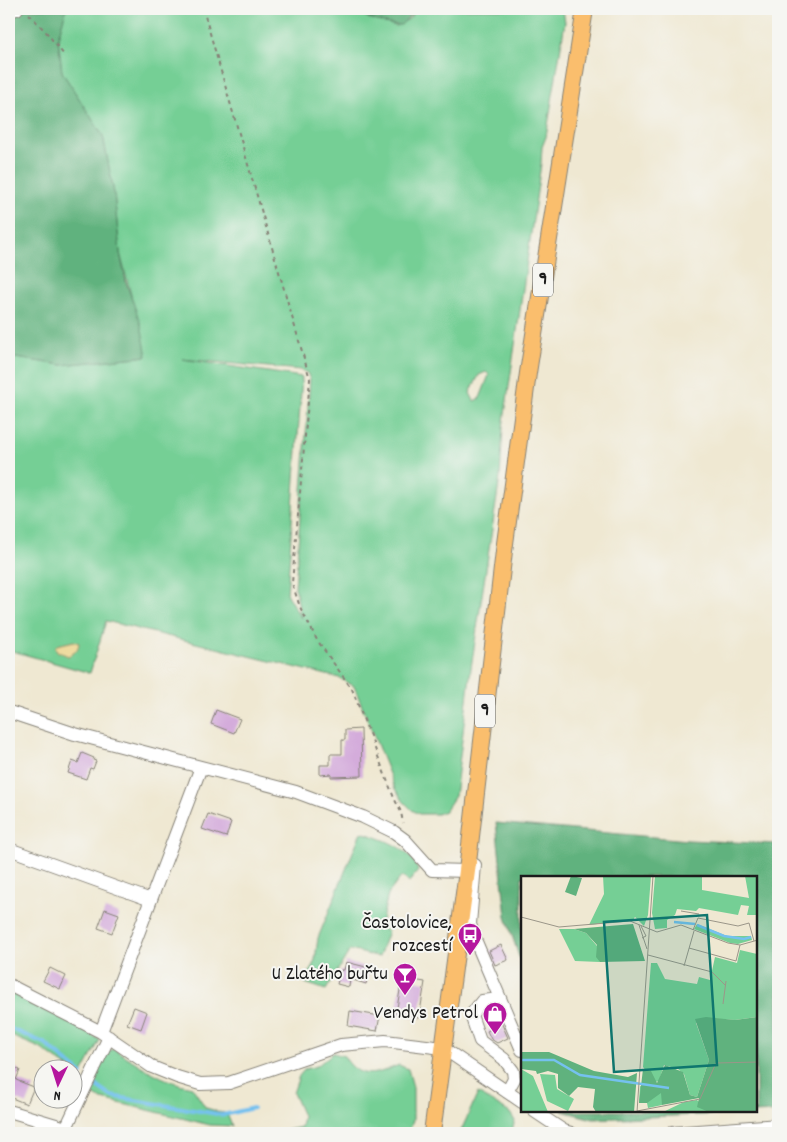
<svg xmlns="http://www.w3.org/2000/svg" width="787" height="1142" viewBox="0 0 787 1142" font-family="Dekko,sans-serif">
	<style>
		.green { fill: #75cf95; stroke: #487658; fill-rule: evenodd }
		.forest { fill: #60b27e; stroke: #3e674d }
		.sand { fill: #eeda9e; stroke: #857b5d }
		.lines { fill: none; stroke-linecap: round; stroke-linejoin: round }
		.stream { stroke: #75c1ef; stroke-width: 4 }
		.building { fill: #d4acdb }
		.minor-casing { stroke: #868277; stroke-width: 14 }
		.major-casing { stroke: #868277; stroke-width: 18 }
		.path { stroke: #868277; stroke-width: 2; stroke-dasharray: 4 4; stroke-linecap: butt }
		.minor { stroke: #fff; stroke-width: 12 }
		.major { stroke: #fabe6d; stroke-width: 16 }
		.labels { text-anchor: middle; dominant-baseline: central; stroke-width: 4; stroke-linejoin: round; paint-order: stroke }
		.shield { fill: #f6f6f2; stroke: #5d5d5c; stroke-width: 1 }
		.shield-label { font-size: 19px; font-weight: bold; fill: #1c1c1c }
		.poi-label { font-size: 20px; fill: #1c1c1c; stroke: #f6f6f2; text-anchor: end }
		.inset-river { fill: none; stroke: #75c1ef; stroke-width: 2.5 }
		.inset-road { fill: none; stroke: #9b9689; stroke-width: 1 }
		.view { fill: #0f766e; fill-opacity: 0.15; stroke: #0f766e; stroke-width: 2.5 }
		.inset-edge { fill: none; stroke: #1c1c1c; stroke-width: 2.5 }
	</style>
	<rect width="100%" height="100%" fill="#f6f6f2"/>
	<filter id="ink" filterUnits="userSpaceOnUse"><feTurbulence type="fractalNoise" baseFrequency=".02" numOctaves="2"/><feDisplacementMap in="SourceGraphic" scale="10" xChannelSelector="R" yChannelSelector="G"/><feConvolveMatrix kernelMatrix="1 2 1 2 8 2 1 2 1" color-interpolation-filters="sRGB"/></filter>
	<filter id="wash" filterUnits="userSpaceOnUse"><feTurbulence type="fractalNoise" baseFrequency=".0096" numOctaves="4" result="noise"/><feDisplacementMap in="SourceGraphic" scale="20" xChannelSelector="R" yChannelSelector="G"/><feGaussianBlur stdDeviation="1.12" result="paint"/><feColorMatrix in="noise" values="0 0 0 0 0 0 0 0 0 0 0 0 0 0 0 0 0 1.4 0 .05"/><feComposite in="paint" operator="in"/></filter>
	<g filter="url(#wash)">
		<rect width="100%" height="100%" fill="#efe8d2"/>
		<path class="green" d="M 66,9 L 352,9 L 370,19 L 396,26 L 409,19 L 416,9 L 563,9 L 565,22 L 546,137 L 542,147 L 541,164 L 503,428 L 500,477 L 471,668 L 455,796 L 445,811 L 437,814 L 419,814 L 412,810 L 404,802 L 395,789 L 354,686 L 339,678 L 106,621 L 90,673 L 9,650 L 9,357 L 62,365 L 147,356 L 120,253 L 114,193 L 103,136 L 62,72 L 58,38 ZM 182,359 L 301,370 L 307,373 L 310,379 L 295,587 L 301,618 L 287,595 L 302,377 ZM 486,372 L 489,375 L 480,398 L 474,401 L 470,393 L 479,375 Z
			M 361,832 C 382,839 411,847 418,871 L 409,882 L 402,876 L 388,894 L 380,928 L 388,931 L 379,957 L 350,950 L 326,990 L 305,983 L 315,960 L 318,938 Z
			M 9,992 L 71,1023 L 100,1040 L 80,1077 L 73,1071 L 72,1070 L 70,1069 L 40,1048 L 9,1035 Z
			M 114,1049 C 139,1064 162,1082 192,1087 L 206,1108 L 227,1114 L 232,1126 L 210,1125 L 98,1098 L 93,1095 L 88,1089 L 106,1052 Z
			M 333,1053 L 344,1056 C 359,1081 375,1075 399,1065 L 408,1069 L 413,1087 L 413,1120 L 409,1133 L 274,1133 L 301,1127 L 303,1116 L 293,1093 L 299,1076 L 305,1069 L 317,1066 Z
			M 478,1093 L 510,1113 L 515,1121 L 511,1133 L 460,1133 Z"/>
		<path class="forest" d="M 9,9 L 66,9 L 58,38 L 62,72 L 103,136 L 114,193 L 120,253 L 126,282 L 141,325 L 147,356 L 62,365 L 9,357 Z
			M 352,9 L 416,9 L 401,25 C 388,26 363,17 352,9 Z
			M 496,823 L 688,840 L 778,844 L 778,1112 L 593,1119 L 562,1111 L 756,1111 L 756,877 L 522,877 L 522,966 L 506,917 Z"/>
		<path class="sand" d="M 74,641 L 79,643 C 78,650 75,653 68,656 L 57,651 L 55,647 L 57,645 Z"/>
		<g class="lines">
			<path class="stream" d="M 9,1028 L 44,1043 L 82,1074
				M 94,1084 L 111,1096 L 223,1115 L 253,1108"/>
		</g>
		<g id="blocks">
			<path class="building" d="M 216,710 L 240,719 L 234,733 L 211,724 Z
				M 361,729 L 362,776 L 331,777 L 331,774 L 320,775 L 320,765 L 330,765 L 330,754 L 342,754 L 342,740 L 345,740 L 345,730 Z
				M 82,753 L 94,758 L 93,760 L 96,761 L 93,769 L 90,768 L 86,779 L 68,773 L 72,761 L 78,763 Z
				M 208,814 L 231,822 L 226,837 L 202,829 Z
				M 105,909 L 119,914 L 112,933 L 98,928 Z
				M 501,945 L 508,960 L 495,965 L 489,951 Z
				M 346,962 L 370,968 L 366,984 L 350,979 L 349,987 L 337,984 L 341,970 L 344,970 Z
				M 50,968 L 66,976 L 60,989 L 43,981 Z
				M 402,978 L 425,982 L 419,1018 L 396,1014 Z
				M 134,1007 L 147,1012 L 141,1029 L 127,1024 Z
				M 350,1011 L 380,1016 L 377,1031 L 348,1026 Z
				M 500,1020 L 508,1038 L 497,1043 L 491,1039 L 487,1031 L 498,1026 L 496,1022 Z
				M 11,1066 L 20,1070 L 16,1080 L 34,1087 L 27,1104 L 9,1097 L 9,1071 Z"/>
		</g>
	</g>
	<g filter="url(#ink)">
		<use href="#blocks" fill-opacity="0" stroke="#868277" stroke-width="1"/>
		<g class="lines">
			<defs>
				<path id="minor" d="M 9,11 L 17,9
					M 9,712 L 75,734 L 296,792 L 363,817 L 394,832 L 405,840 L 432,870 L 467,871
					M 9,849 L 151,900
					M 475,865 L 470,924 L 474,937 L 522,1050
					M 9,985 L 101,1032 L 152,1067 L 177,1077 L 200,1084 L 229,1083 L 341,1045 L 385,1041 L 443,1048 L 522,1102
					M 500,999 L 482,1001 L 471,1015 L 480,1041 L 504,1059 L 513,1071 L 514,1079 L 507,1092
					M 101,1032 L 201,767
					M 9,1111 L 66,1128 L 109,1037
					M 534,1111 L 564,1131 L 571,1133
					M 672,1133 L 778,1125"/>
				<path id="major" d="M 432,1133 L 467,871 L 504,551 L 528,373 L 585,9"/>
			</defs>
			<use href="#minor" class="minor-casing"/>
			<use href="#major" class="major-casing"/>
			<path class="path" d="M 203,9 L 310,379 L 292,583 L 300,607 L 317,640 L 352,689 L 394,798 L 401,812 L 403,823
				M 29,14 L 47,33 L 64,55"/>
			<use href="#minor" class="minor"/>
			<use href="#major" class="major"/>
		</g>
	</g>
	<defs>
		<symbol id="bus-pin" viewBox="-11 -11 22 30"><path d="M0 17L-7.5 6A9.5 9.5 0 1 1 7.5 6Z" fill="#b5179e" stroke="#f6f6f2"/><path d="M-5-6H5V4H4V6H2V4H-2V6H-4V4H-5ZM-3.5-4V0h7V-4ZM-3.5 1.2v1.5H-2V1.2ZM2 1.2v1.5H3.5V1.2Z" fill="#fff"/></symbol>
		<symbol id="bar-pin" viewBox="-11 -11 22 30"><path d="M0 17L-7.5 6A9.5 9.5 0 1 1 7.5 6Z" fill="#b5179e" stroke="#f6f6f2"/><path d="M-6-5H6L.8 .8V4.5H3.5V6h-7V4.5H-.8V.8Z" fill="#fff"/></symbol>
		<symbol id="shop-pin" viewBox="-11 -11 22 30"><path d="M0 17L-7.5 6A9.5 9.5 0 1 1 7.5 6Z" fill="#b5179e" stroke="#f6f6f2"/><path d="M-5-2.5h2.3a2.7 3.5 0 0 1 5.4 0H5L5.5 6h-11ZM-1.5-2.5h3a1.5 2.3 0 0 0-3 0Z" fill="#fff"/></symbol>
	</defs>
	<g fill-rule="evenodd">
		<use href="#bus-pin" x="456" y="921" width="28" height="38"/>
		<use href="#bar-pin" x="391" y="961" width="28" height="38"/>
		<use href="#shop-pin" x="481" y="1000" width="28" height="38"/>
	</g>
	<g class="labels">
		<g class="shield">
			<rect x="533" y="263.5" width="20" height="33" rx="4"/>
			<rect x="475" y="694.5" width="20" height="33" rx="4"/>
		</g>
		<g class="shield-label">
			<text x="543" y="280">9</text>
			<text x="485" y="711">9</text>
		</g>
		<g class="poi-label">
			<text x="452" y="924">Častolovice,<tspan x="452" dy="23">rozcestí</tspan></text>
			<text x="388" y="975">U Zlatého buřtu</text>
			<text x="478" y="1014">Vendys Petrol</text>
		</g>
	</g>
	<g transform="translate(521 876)">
		<rect width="236" height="236" fill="#efe8d2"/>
		<path d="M 82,0 L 130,0 L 127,39 L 123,50 L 114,41 L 112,44 L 68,49 L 83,18 ZM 134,0 L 181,0 L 181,14 L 228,22 L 224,0 L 236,0 L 236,39 L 226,39 L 228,30 L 220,29 L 217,39 L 178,32 L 175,35 L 156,33 L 154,39 L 146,44 L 146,52 L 134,53 L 131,37 ZM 176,48 L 206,60 L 230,60 L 231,64 L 217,68 L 209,67 L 173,53 ZM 38,53 L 53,53 L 65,57 L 76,70 L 79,86 L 54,85 ZM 219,74 L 236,78 L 236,141 L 214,144 L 185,142 L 175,147 L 188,184 L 176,221 L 169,219 L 163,198 L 157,193 L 143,189 L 138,205 L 134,206 L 122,191 L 130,87 L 136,87 L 144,103 L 176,108 L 178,101 L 189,104 L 194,81 L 216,87 ZM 0,193 L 12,200 L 27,236 L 0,236 ZM 19,198 L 34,199 L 36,213 L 53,223 L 47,235 L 26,225 ZM 119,210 L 141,217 L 141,229 L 127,232 L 126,227 L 118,227 ZM 176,224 L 188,236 L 142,236 L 163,226 Z" fill="#75cf95"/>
		<path d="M 50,0 L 61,2 L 55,20 L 44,16 ZM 112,48 L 124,85 L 79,86 L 75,81 L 76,69 L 65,57 L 53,53 ZM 185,141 L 214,144 L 236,141 L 236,236 L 188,236 L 176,231 L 178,222 L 141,229 L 140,217 L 126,227 L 118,227 L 122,193 L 130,195 L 136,207 L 144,189 L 162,196 L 169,219 L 176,221 L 188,184 L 174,143 ZM 0,176 L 28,176 L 73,195 L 107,201 L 116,197 L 113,236 L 75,236 L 72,231 L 74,213 L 57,211 L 48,220 L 37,212 L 37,198 L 27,195 L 16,198 L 15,195 L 0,193 Z" fill="#60b27e"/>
		<path class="inset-river" d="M 153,46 L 174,48M 176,49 L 203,60 L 223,63 L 230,61M 0,184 L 33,184 L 59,199 L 148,212"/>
		<path class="inset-road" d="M 160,35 L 178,38M 0,41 L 38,51 L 109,45 L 136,56 L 160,49 L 207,67 L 219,69 L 237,64M 118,49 L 126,73M 120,50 L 125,60 L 121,62M 172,54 L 177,42 L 217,50 L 228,47 L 233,65M 168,72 L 215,85 L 219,69M 127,79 L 191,96 L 205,110M 163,90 L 173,55M 202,128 L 205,105M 116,235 L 179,223 L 195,187 L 237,186M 116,236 L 132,0"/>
		<path class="view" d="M 186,39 L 196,189 L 93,196 L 83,46 Z"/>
		<rect width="236" height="236" class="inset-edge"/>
	</g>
	<rect width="787" height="1142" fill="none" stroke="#f6f6f2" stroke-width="30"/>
	<g transform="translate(58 1084) rotate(184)"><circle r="24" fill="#f6f6f2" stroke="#9f9f9c"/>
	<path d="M0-4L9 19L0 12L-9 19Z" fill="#b5179e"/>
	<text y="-8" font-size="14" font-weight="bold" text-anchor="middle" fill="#1c1c1c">N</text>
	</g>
</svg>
